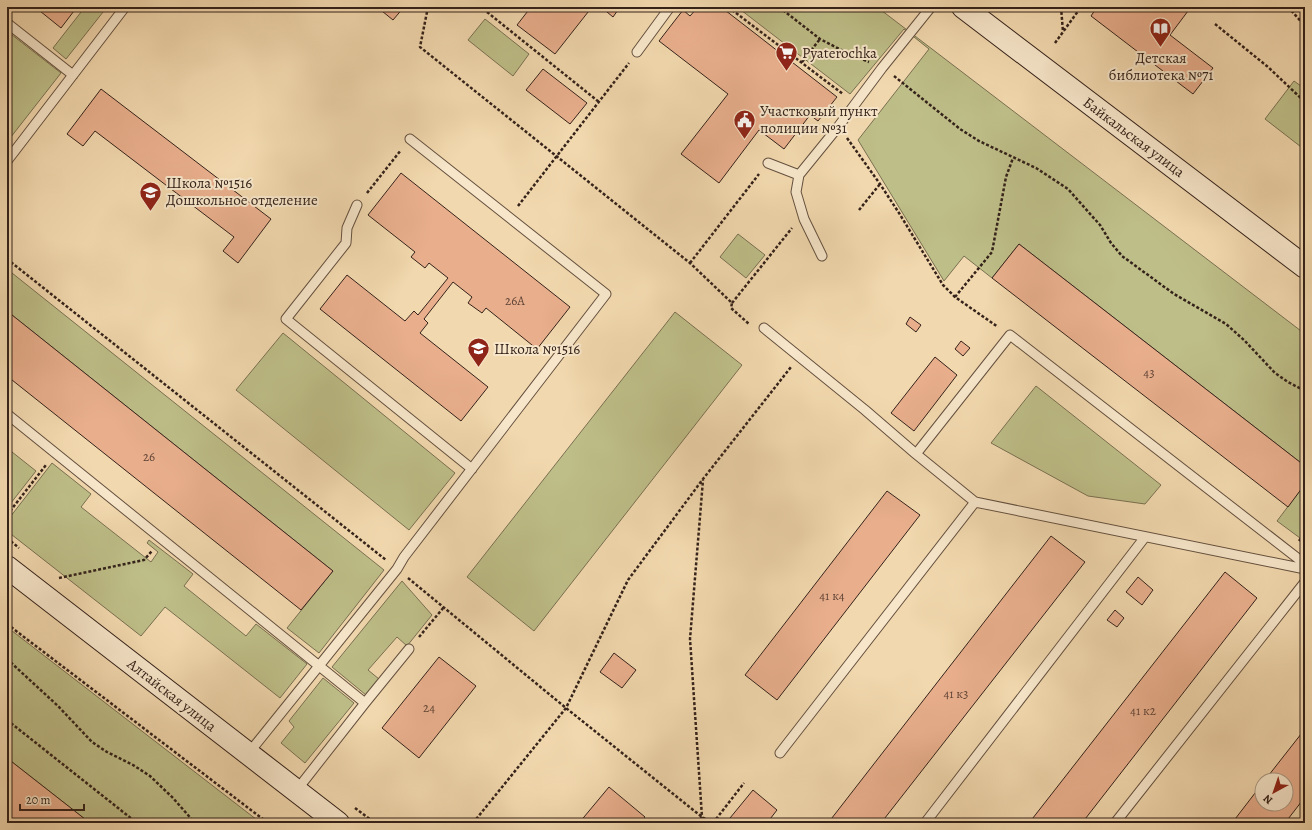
<svg xmlns="http://www.w3.org/2000/svg" width="1312" height="830" viewBox="0 0 1312 830" font-family="Alegreya,serif">
	<style>
		.green { fill: #bebe88; stroke: #797051 }
		.building { fill: #e9af8d; stroke: #34221a }
		.lines { fill: none; stroke-linecap: round; stroke-linejoin: round }
		.lane-casing { stroke: #64503f; stroke-width: 11 }
		.secondary-casing { stroke: #34221a; stroke-width: 24 }
		.path { stroke: #34221a; stroke-width: 2.5; stroke-dasharray: 3 2; stroke-linecap: butt }
		.lane { stroke: #f7e6ca; stroke-width: 9 }
		.secondary { stroke: #f7e6ca; stroke-width: 22 }
		.labels { text-anchor: middle; dominant-baseline: central; stroke-width: 4; stroke-linejoin: round; paint-order: stroke }
		.number-label { font-size: 13px; fill: #614537 }
		.poi-label { font-size: 15px; fill: #34221a; stroke: #f7e6ca; text-anchor: start }
		.street-label { font-size: 15px; fill: #34221a; stroke: #f7e6ca }
	</style>
	<rect width="100%" height="100%" fill="#f2d8ae"/>
	<filter id="stains"><feTurbulence type="fractalNoise" baseFrequency=".005" numOctaves="4"/><feColorMatrix values="0 0 0 0 .2 0 0 0 0 .09 0 0 0 0 .02 0 0 0 .5 -.17"/></filter>
	<radialGradient id="worn" r=".72"><stop offset=".6" stop-color="#630" stop-opacity="0"/><stop offset="1" stop-color="#630" stop-opacity=".3"/></radialGradient>
	<path class="green" d="M 85,7 L 107,7 L 66,59 L 53,48 Z
		M 737,7 L 877,7 L 1305,334 L 1305,466 L 1019,244 L 992,278 L 964,256 L 944,281 L 858,140 L 929,49 L 904,29 L 850,94 Z
		M 485,19 L 529,54 L 513,76 L 468,40 Z
		M 7,31 L 61,73 L 7,142 L 7,108 L 9,105 L 7,103 Z
		M 1294,81 L 1305,89 L 1305,150 L 1265,119 Z
		M 738,234 L 765,255 L 746,278 L 720,257 Z
		M 7,269 L 384,570 L 319,653 L 287,628 L 333,571 L 7,311 Z
		M 675,312 L 742,365 L 534,631 L 467,577 Z
		M 283,333 L 455,473 L 409,530 L 236,390 Z
		M 1036,386 L 1161,485 L 1145,504 L 1088,496 L 991,443 Z
		M 7,448 L 36,471 L 7,508 Z
		M 52,463 L 91,494 L 81,507 L 151,562 L 158,552 L 147,543 L 149,540 L 193,574 L 184,586 L 246,636 L 256,624 L 307,664 L 280,698 L 165,607 L 141,636 L 7,531 L 7,521 Z
		M 1305,484 L 1305,539 L 1300,538 L 1277,521 Z
		M 402,581 L 432,615 L 407,646 L 397,637 L 368,670 L 379,679 L 366,695 L 332,667 Z
		M 7,627 L 261,823 L 90,823 L 7,758 Z
		M 323,678 L 354,703 L 305,763 L 281,743 L 294,727 L 289,721 Z"/>
	<path class="building" d="M 35,7 L 77,7 L 61,28 Z
		M 377,7 L 404,7 L 393,20 Z
		M 531,7 L 592,7 L 555,54 L 517,25 Z
		M 601,7 L 620,7 L 613,17 Z
		M 698,7 L 721,7 L 837,97 L 818,121 L 810,115 L 784,149 L 759,130 L 719,183 L 681,154 L 728,94 L 659,41 L 683,10 L 690,16 Z
		M 1097,7 L 1191,7 L 1170,35 L 1213,68 L 1193,94 L 1091,16 Z
		M 543,69 L 587,103 L 570,124 L 526,90 Z
		M 101,89 L 271,219 L 238,263 L 223,251 L 234,237 L 95,131 L 83,146 L 67,134 Z
		M 401,173 L 570,307 L 537,349 L 486,308 L 482,313 L 468,303 L 472,297 L 453,282 L 424,319 L 428,323 L 420,333 L 488,387 L 461,421 L 320,309 L 347,275 L 405,321 L 414,311 L 418,315 L 448,278 L 429,263 L 425,268 L 411,257 L 415,252 L 368,215 Z
		M 1019,244 L 1305,466 L 1305,484 L 1288,507 L 992,278 Z
		M 7,311 L 333,571 L 301,610 L 7,376 Z
		M 910,317 L 921,325 L 916,332 L 906,324 Z
		M 961,341 L 970,348 L 963,356 L 955,349 Z
		M 935,357 L 957,375 L 914,431 L 891,413 Z
		M 887,491 L 920,515 L 777,700 L 745,675 Z
		M 1051,536 L 1085,562 L 881,823 L 828,823 Z
		M 1225,572 L 1257,598 L 1082,823 L 1029,823 Z
		M 1138,577 L 1153,590 L 1142,605 L 1126,592 Z
		M 1115,610 L 1124,618 L 1117,627 L 1107,620 Z
		M 614,653 L 636,670 L 622,688 L 600,672 Z
		M 439,657 L 476,686 L 419,758 L 382,728 Z
		M 1305,729 L 1305,797 L 1285,823 L 1232,823 L 1262,784 L 1262,804 L 1286,804 L 1286,780 L 1265,780 Z
		M 7,758 L 90,823 L 17,823 L 7,815 Z
		M 609,787 L 645,817 L 640,823 L 579,823 Z
		M 753,790 L 777,810 L 767,823 L 736,823 L 730,818 Z"/>
	<g class="lines">
		<defs>
			<path id="lane" d="M 7,23 L 73,75
				M 637,52 L 670,7
				M 7,161 L 125,7
				M 768,163 L 799,175 L 838,127 L 882,68 L 931,7
				M 799,175 L 796,192 L 804,219 L 822,256
				M 357,205 L 347,228 L 346,243 L 286,319 L 472,469
				M 764,328 L 865,410 L 916,454 L 975,502 L 1305,569
				M 7,414 L 365,703
				M 916,454 L 1010,335 L 1305,564
				M 780,753 L 975,502
				M 248,754 L 397,569 L 404,557 L 606,294 L 410,139
				M 296,791 L 365,703 L 409,649
				M 925,823 L 1145,537
				M 1115,823 L 1305,582"/>
			<path id="secondary" d="M 963,7 L 1305,267
				M 7,567 L 338,823"/>
		</defs>
		<use href="#lane" class="lane-casing"/>
		<use href="#secondary" class="secondary-casing"/>
		<path class="path" d="M 428,7 L 420,47 L 690,263 L 732,303 L 731,308 L 749,324
			M 487,7 L 487,12 L 599,102
			M 728,7 L 843,94
			M 779,7 L 820,39 L 847,53 L 869,62
			M 1061,7 L 1063,32
			M 1288,7 L 1305,26
			M 1215,24 L 1268,67 L 1305,102
			M 1055,43 L 1081,7
			M 802,62 L 820,39
			M 894,76 L 960,129 L 979,141 L 1036,168 L 1068,189 L 1100,225 L 1111,243 L 1122,256 L 1174,294 L 1226,324 L 1244,340 L 1275,373 L 1288,382 L 1305,391
			M 847,138 L 880,184 L 899,213 L 943,285 L 955,297 L 998,327
			M 367,193 L 401,150
			M 518,206 L 629,63
			M 859,210 L 880,184
			M 7,259 L 386,560
			M 690,263 L 759,174
			M 955,297 L 992,252 L 1006,177 L 1013,158
			M 732,303 L 792,228
			M 7,515 L 46,465
			M 7,538 L 19,548
			M 1299,541 L 1305,533
			M 59,578 L 144,560 L 152,551
			M 408,578 L 566,708 L 702,817 L 712,823
			M 7,624 L 268,823
			M 419,637 L 444,607
			M 7,659 L 58,706 L 92,742 L 107,752 L 133,765 L 150,776 L 173,798 L 195,823
			M 7,720 L 137,823
			M 355,808 L 375,823
			M 473,823 L 566,708 L 628,580 L 703,479 L 791,367
			M 697,823 L 702,817 L 690,639 L 703,480
			M 713,823 L 744,783"/>
		<use href="#lane" class="lane"/>
		<use href="#secondary" class="secondary"/>
	</g>
	<defs>
		<symbol id="library-pin" viewBox="-11 -11 22 30"><path d="M0 17L-7.5 6A9.5 9.5 0 1 1 7.5 6Z" fill="#8f2418" stroke="#f7e6ca"/><path d="M-6-4Q-3-5.5-.7-3.5V5Q-3 3-6 4ZM6-4Q3-5.5 .7-3.5V5Q3 3 6 4Z" fill="#fff"/></symbol>
		<symbol id="supermarket-pin" viewBox="-11 -11 22 30"><path d="M0 17L-7.5 6A9.5 9.5 0 1 1 7.5 6Z" fill="#8f2418" stroke="#f7e6ca"/><path d="M-6-5.5h2.5l.6 2H6L4.5 2H-2.5L-4.4-4H-6ZM-1.5 3.2a1.3 1.3 0 1 0 .1 0ZM3 3.2a1.3 1.3 0 1 0 .1 0Z" fill="#fff"/></symbol>
		<symbol id="civic-pin" viewBox="-11 -11 22 30"><path d="M0 17L-7.5 6A9.5 9.5 0 1 1 7.5 6Z" fill="#8f2418" stroke="#f7e6ca"/><path d="M-.6-6.5H3V-4.5H.6V-3L4-1V1h2V6H-6V1h2V-1L-.6-3ZM-1.2 2.5V6h2.4V2.5Z" fill="#fff"/></symbol>
		<symbol id="school-pin" viewBox="-11 -11 22 30"><path d="M0 17L-7.5 6A9.5 9.5 0 1 1 7.5 6Z" fill="#8f2418" stroke="#f7e6ca"/><path d="M0-5L7-2L0 1L-7-2ZM-4 1L0 2.5L4 1V4Q0 6-4 4Z" fill="#fff"/></symbol>
	</defs>
	<g fill-rule="evenodd">
		<use href="#library-pin" x="1148" y="16" width="25" height="34"/>
		<use href="#supermarket-pin" x="774" y="40" width="25" height="34"/>
		<use href="#civic-pin" x="732" y="108" width="25" height="34"/>
		<use href="#school-pin" x="138" y="180" width="25" height="34"/>
		<use href="#school-pin" x="466" y="336" width="25" height="34"/>
	</g>
	<g class="labels">
		<g class="number-label">
			<text x="515" y="300">26А</text>
			<text x="1149" y="372">43</text>
			<text x="149" y="456">26</text>
			<text x="832" y="595">41 к4</text>
			<text x="956" y="693">41 к3</text>
			<text x="429" y="707">24</text>
			<text x="1143" y="710">41 к2</text>
		</g>
		<g class="poi-label">
			<text x="802" y="53">Pyaterochka</text>
			<text x="1161" y="58" text-anchor="middle">Детская<tspan x="1161" dy="17">библиотека №71</tspan></text>
			<text x="760" y="111">Участковый пункт<tspan x="760" dy="17">полиции №31</tspan></text>
			<text x="166" y="183">Школа №1516<tspan x="166" dy="17">Дошкольное отделение</tspan></text>
			<text x="494" y="349">Школа №1516</text>
		</g>
		<g class="street-label">
			<text transform="translate(1134 137) rotate(37)">Байкальская улица</text>
			<text transform="translate(172 695) rotate(38)">Алтайская улица</text>
		</g>
	</g>
	<rect width="1312" height="830" fill="none" stroke="#f2d8ae" stroke-width="24"/>
	<rect x="8" y="8" width="1296" height="814" fill="none" stroke="#34221a" stroke-width="2"/>
	<rect x="12" y="12" width="1288" height="806" fill="none" stroke="#34221a"/>
	<g transform="translate(1274 792) rotate(220)"><circle r="19" fill="#f7e6ca" stroke="#a99884"/>
	<path d="M0-3L7 15L0 10L-7 15Z" fill="#8f2418"/>
	<text y="-6" font-size="11" font-weight="bold" text-anchor="middle" fill="#34221a">N</text>
	</g>
	<path d="M20 804v6h64v-6" fill="none" stroke="#34221a" stroke-width="2"/>
	<text x="26" y="804" font-size="12" fill="#34221a" stroke="#f7e6ca" stroke-width="3" paint-order="stroke">20 m</text>
	<rect width="100%" height="100%" filter="url(#stains)"/>
	<rect width="100%" height="100%" fill="url(#worn)"/>
</svg>
